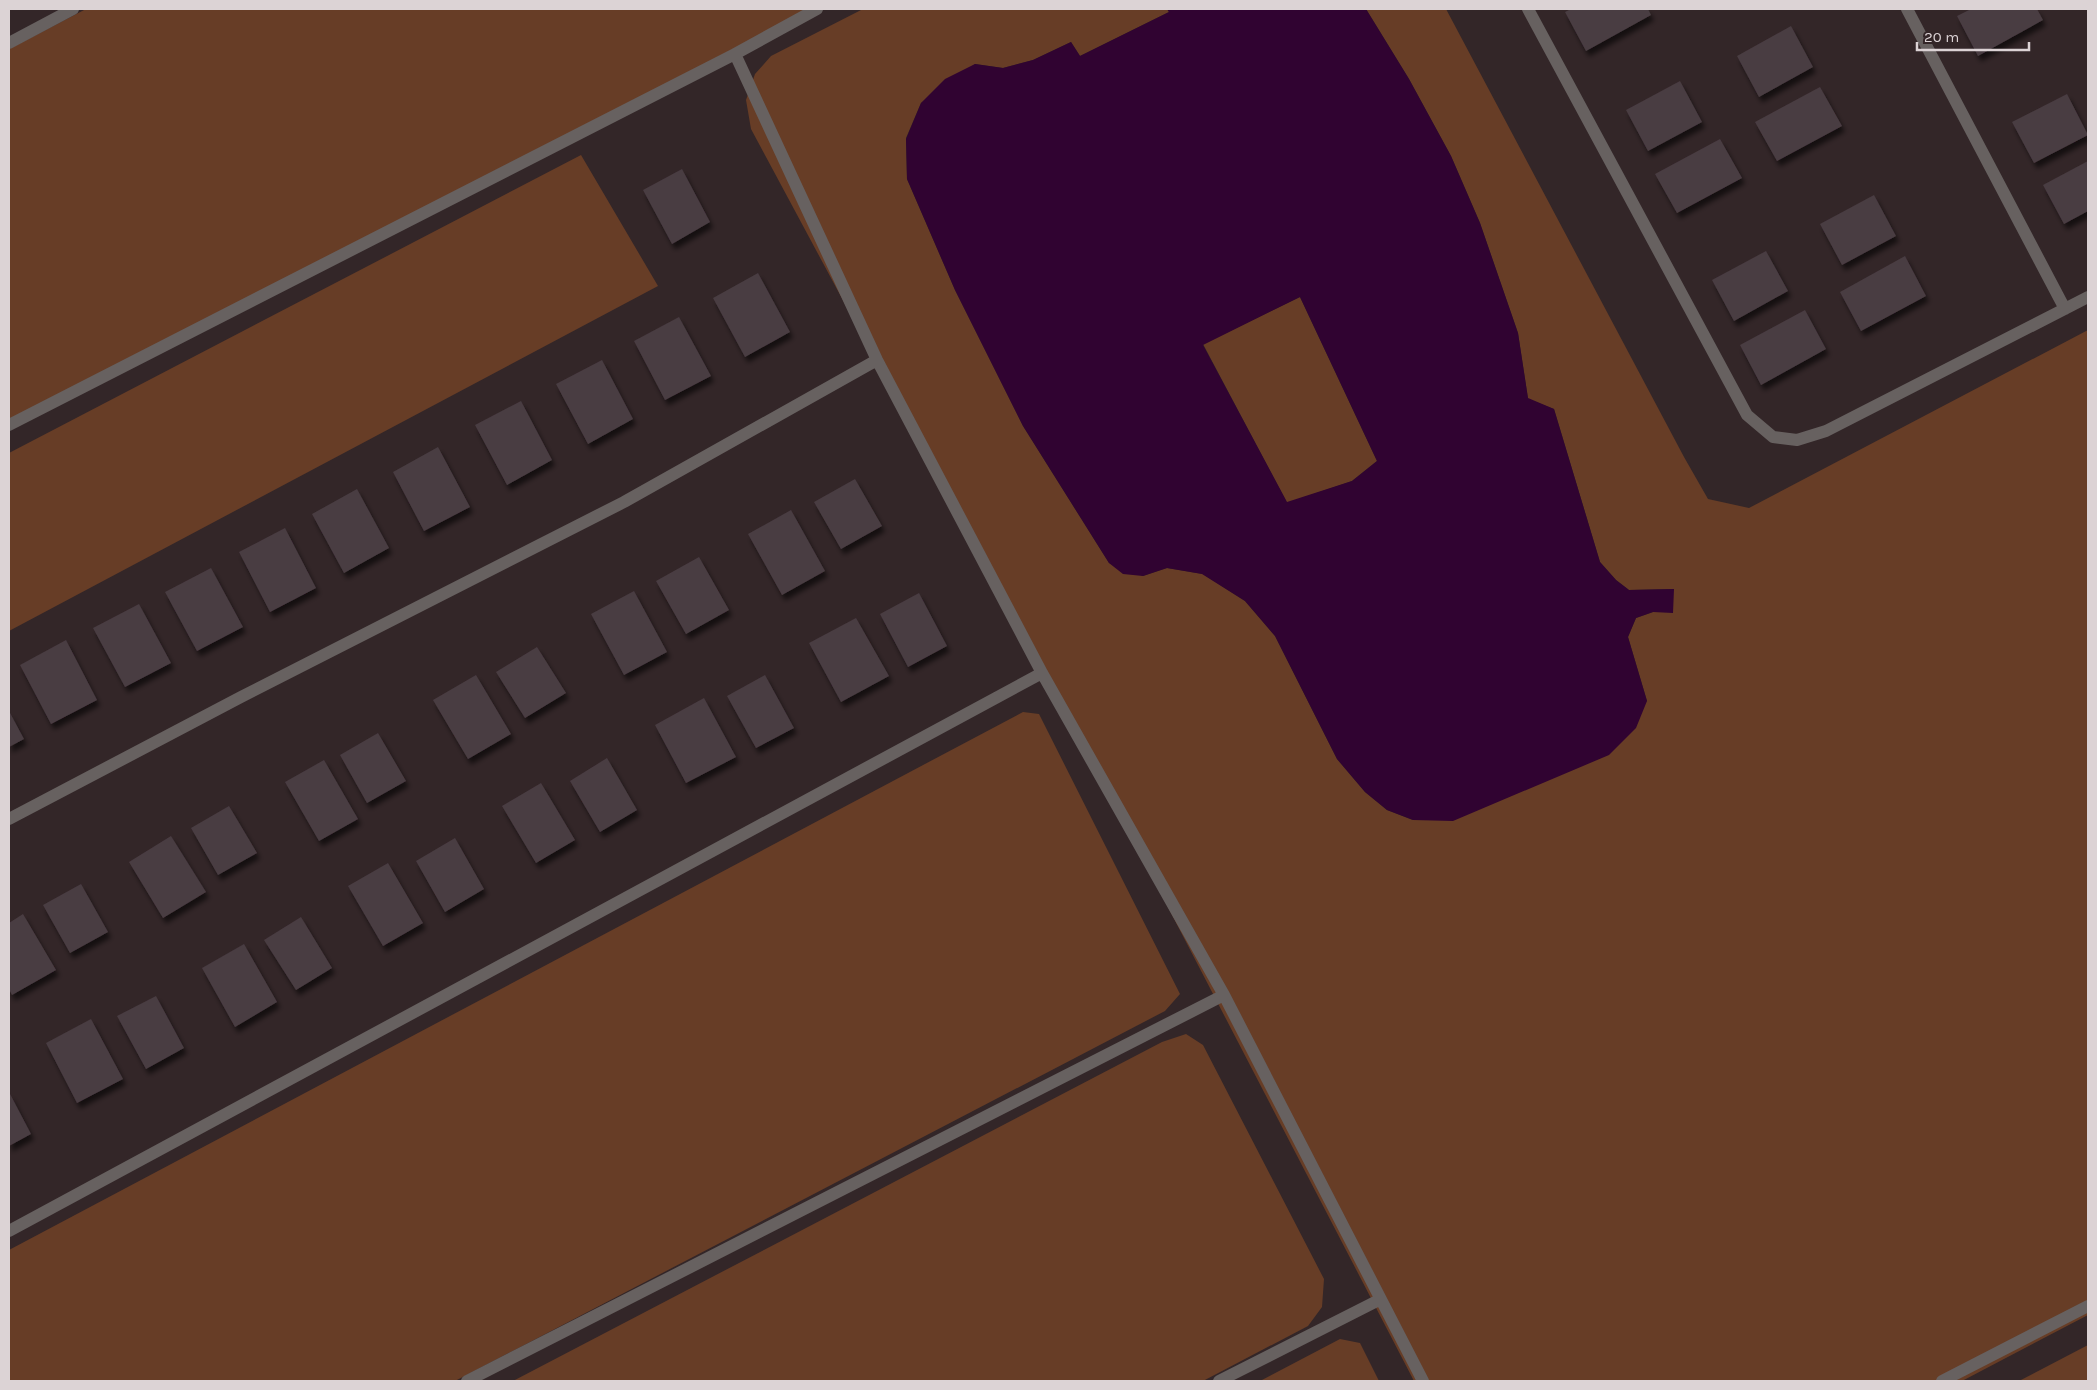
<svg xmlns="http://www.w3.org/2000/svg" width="2097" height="1390" viewBox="0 0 2097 1390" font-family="Karla,sans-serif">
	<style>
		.green { fill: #673d26 }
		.water { fill: #300331; fill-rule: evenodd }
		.building { fill: #493c42; filter: url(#shadow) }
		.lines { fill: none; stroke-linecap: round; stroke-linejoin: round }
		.street { stroke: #676160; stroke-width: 12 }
	</style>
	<defs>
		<filter id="shadow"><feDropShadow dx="3" dy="5.5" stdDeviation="2.5" flood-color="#0009"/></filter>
	</defs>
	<rect width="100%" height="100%" fill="#332628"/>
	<path class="green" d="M 86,9 L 813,9 L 9,428 L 9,49 Z
		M 863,9 L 1167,9 L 1169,12 L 1080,56 L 1071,42 L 1033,60 L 1003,68 L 975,64 L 921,103 L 906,138 L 907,179 L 955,290 L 1023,426 L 1109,563 L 1143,576 L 1167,568 L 1203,574 L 1245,601 L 1275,636 L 1337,759 L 1365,792 L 1387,810 L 1413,820 L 1647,701 L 1628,637 L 1636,618 L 1653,612 L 1674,589 L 1629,590 L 1616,580 L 1600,562 L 1554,409 L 1528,399 L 1518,333 L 1480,223 L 1451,156 L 1409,79 L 1366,9 L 1446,9 L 1684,457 L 1708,499 L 1749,508 L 2088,330 L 2088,1315 L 1962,1381 L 1414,1381 L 1144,861 L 751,129 L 746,100 L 755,74 L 771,56 Z
		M 581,155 L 658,286 L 9,631 L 9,453 Z
		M 1300,297 L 1377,461 L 1352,481 L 1287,503 L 1203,344 Z
		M 1023,712 L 1039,714 L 1180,994 L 1165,1011 L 455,1381 L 9,1381 L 9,1250 Z
		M 1186,1034 L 1203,1045 L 1324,1279 L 1322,1307 L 1308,1326 L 1203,1381 L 513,1381 L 1162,1042 Z
		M 1340,1339 L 1360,1343 L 1379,1381 L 1260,1381 Z
		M 2088,1345 L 2088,1381 L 2019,1381 Z"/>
	<path class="water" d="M 1167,9 L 1366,9 L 1409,79 L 1451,156 L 1480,223 L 1518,333 L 1528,398 L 1554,409 L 1600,562 L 1616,580 L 1629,590 L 1674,589 L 1673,613 L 1653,612 L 1636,618 L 1628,637 L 1647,701 L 1636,728 L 1609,755 L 1453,821 L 1413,820 L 1387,810 L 1365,792 L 1337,759 L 1275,636 L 1245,601 L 1202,574 L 1167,568 L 1143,576 L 1123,574 L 1109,563 L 1023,426 L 955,290 L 907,179 L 906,139 L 921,103 L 945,79 L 975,64 L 1003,68 L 1033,60 L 1071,42 L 1080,56 L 1169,12 ZM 1300,297 L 1377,461 L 1352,481 L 1287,502 L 1203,345 Z"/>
	<path class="building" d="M 1571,9 L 1648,9 L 1651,15 L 1586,51 L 1565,12 Z
		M 1971,9 L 2037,9 L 2043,20 L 1978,56 L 1957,16 Z
		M 1791,26 L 1813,67 L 1759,97 L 1737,56 Z
		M 1680,81 L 1702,122 L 1648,151 L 1626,110 Z
		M 1820,87 L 1842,126 L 1777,161 L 1755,122 Z
		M 2067,94 L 2088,135 L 2034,163 L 2012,122 Z
		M 1720,139 L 1742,178 L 1677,213 L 1655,174 Z
		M 2088,161 L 2088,211 L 2064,224 L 2043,185 Z
		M 682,169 L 710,222 L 672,244 L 643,190 Z
		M 1874,195 L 1896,236 L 1842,265 L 1820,224 Z
		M 1766,251 L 1788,291 L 1734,321 L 1712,280 Z
		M 1905,256 L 1926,296 L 1861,331 L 1840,292 Z
		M 758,273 L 790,332 L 745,357 L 713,298 Z
		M 1805,310 L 1826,349 L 1761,385 L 1740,345 Z
		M 679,317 L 711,376 L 665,400 L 634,341 Z
		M 602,360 L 633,419 L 588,444 L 556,384 Z
		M 521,401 L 552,460 L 507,485 L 475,425 Z
		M 438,447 L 470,507 L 424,531 L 393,472 Z
		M 855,479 L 882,526 L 841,549 L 814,502 Z
		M 357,489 L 389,548 L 344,573 L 312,514 Z
		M 791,510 L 825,571 L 782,595 L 748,534 Z
		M 285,528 L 316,588 L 270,612 L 239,552 Z
		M 699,557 L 729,610 L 686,634 L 656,581 Z
		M 211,568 L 243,627 L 197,651 L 165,592 Z
		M 634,591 L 667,652 L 624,675 L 591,614 Z
		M 919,593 L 947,646 L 908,667 L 880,614 Z
		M 139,604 L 171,663 L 125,687 L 93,628 Z
		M 856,618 L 889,676 L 841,702 L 809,643 Z
		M 66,640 L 97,700 L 51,724 L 20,665 Z
		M 537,647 L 566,693 L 525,718 L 496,672 Z
		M 476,675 L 511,734 L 468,759 L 433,700 Z
		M 765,675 L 794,728 L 756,748 L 727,696 Z
		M 704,698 L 736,757 L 686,783 L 655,725 Z
		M 9,711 L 24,739 L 9,747 Z
		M 378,733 L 406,781 L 367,803 L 340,755 Z
		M 607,758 L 637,810 L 600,832 L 570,781 Z
		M 324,760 L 358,819 L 319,841 L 285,782 Z
		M 541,783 L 575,840 L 536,863 L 502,806 Z
		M 229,806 L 257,853 L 218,875 L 191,828 Z
		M 171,836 L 206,892 L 163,918 L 129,862 Z
		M 455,838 L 484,889 L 445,912 L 416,861 Z
		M 388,863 L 423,923 L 383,946 L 348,886 Z
		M 81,884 L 108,932 L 70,953 L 43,905 Z
		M 23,914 L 56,970 L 12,995 L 9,989 L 9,923 Z
		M 301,917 L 332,968 L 296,990 L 264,940 Z
		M 244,944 L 277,1002 L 235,1027 L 202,968 Z
		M 156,996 L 184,1048 L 146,1069 L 117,1016 Z
		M 91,1019 L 123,1079 L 77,1103 L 46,1043 Z
		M 9,1092 L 31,1134 L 9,1146 Z"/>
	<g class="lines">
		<path class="street" d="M 1528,9 L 1747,415 L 1773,437 L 1797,440 L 1826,431 L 2088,297
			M 1907,9 L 2065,309
			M 9,43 L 73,9
			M 735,54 L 877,360 L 1042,673 L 1224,995 L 1423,1381
			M 9,425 L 735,54 L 817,9
			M 9,819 L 241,697 L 624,502 L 877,360
			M 9,1231 L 1042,673
			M 467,1381 L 1224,995
			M 1219,1381 L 1379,1300
			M 1942,1381 L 2088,1306"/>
	</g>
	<rect width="2097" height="1390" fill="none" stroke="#dcd3d5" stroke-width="20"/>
	<path d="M1917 42v8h112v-8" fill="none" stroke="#dcd3d5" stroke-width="2.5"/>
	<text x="1924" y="42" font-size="15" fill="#dcd3d5" stroke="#332628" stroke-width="4" paint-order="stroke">20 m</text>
</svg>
